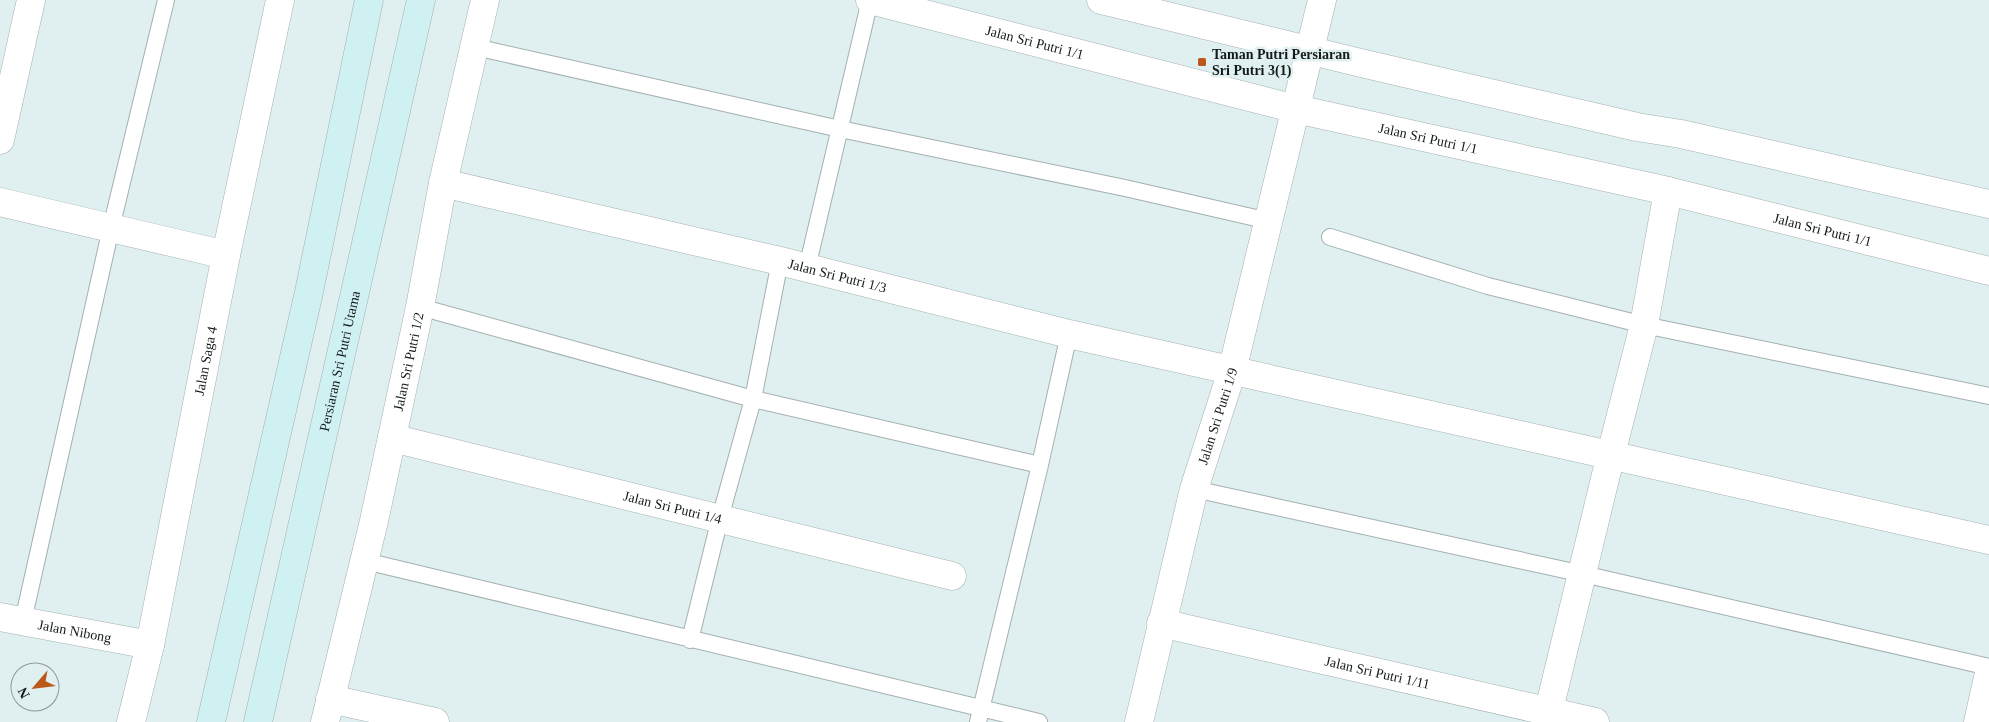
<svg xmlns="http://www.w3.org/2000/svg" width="1989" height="722" viewBox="0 0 1989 722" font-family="Georgia,serif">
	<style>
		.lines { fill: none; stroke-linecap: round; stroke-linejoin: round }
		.service-casing { stroke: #a3b0b1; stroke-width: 18 }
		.minor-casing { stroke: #a3b0b1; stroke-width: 29 }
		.tertiary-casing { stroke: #a3b0b1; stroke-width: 29 }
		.secondary-casing { stroke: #a3b0b1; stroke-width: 29 }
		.service { stroke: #fff; stroke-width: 16 }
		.minor { stroke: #fff; stroke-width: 28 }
		.tertiary { stroke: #fff; stroke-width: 28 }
		.secondary { stroke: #d0f1f2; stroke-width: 28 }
		.poi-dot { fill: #ba5919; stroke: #e0efef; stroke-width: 2 }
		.labels { text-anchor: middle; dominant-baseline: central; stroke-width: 5; stroke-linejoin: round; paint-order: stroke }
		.street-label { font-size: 14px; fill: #141a1a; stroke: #e0efef }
		.poi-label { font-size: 14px; font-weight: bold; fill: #141a1a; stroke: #e0efef; text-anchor: start }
	</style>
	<rect width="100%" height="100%" fill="#e0efef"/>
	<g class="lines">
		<defs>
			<path id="service" d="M 475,47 L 840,129 L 1125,188 L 1269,221
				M 1330,237 L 1488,286 L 1644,325 L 1989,396
				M 807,268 L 870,0
				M 420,307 L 753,399 L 1040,465
				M 1194,489 L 1583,574 L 1989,667
				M 365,561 L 1039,722
				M 23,621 L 111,228 L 166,0
				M 690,640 L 720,518 L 753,399 L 780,261
				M 978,722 L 1040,465 L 1069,334"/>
			<g id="minor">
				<path id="s1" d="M 870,0 L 1296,109 L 1668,191 L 1989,271"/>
				<path d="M 0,140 L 31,0"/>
				<path id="s2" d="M 443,183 L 780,261 L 1069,334 L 1989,540"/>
				<path d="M 0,202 L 226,255"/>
				<path id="s3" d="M 392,438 L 952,576"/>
				<path id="s4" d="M 0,617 L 150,645"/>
				<path id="s5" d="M 1161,623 L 1595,722"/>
				<path d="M 330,699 L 435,722"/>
				<path id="s6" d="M 131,722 L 150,645 L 226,255 L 280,0"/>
				<path id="s7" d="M 325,722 L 374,521 L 420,307 L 443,183 L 485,0"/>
				<path id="s8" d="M 1139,722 L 1194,489 L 1232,371 L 1322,0"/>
				<path d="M 1546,722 L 1611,454 L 1644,325 L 1668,191"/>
				<path d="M 1978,722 L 1989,673"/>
			</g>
			<path id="tertiary" d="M 1101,0 L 1361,63 L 1637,127 L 1681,134 L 1989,204"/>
			<g id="secondary">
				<path d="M 211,722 L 309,292 L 369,0"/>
				<path id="s9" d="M 258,722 L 421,0"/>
			</g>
		</defs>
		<use href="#service" class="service-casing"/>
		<use href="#minor" class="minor-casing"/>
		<use href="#tertiary" class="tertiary-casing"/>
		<use href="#secondary" class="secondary-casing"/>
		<use href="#service" class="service"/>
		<use href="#minor" class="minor"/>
		<use href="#tertiary" class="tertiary"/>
		<use href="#secondary" class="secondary"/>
	</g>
	<rect class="poi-dot" x="1197" y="57" width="10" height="10" rx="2.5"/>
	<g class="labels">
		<g class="street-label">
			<text stroke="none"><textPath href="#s1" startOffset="170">Jalan Sri Putri 1/1</textPath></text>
			<text stroke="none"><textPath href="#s1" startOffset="575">Jalan Sri Putri 1/1</textPath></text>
			<text stroke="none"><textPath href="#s1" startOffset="980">Jalan Sri Putri 1/1</textPath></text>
			<text stroke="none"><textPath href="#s2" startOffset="405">Jalan Sri Putri 1/3</textPath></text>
			<text stroke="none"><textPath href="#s6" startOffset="369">Jalan Saga 4</textPath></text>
			<text stroke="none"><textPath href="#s9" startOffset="370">Persiaran Sri Putri Utama</textPath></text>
			<text stroke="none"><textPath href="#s7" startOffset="370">Jalan Sri Putri 1/2</textPath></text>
			<text stroke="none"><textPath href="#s8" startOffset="316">Jalan Sri Putri 1/9</textPath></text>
			<text stroke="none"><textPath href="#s3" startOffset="289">Jalan Sri Putri 1/4</textPath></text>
			<text stroke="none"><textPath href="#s4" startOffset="76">Jalan Nibong</textPath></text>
			<text stroke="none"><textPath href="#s5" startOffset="222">Jalan Sri Putri 1/11</textPath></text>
		</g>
		<g class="poi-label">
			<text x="1212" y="54">Taman Putri Persiaran<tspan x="1212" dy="16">Sri Putri 3(1)</tspan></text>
		</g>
	</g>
	<g transform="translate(35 687) rotate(242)"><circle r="24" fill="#e0efef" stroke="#8e9a9a"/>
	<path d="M0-4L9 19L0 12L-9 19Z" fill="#ba5919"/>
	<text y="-8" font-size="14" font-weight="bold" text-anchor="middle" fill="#141a1a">N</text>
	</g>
</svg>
